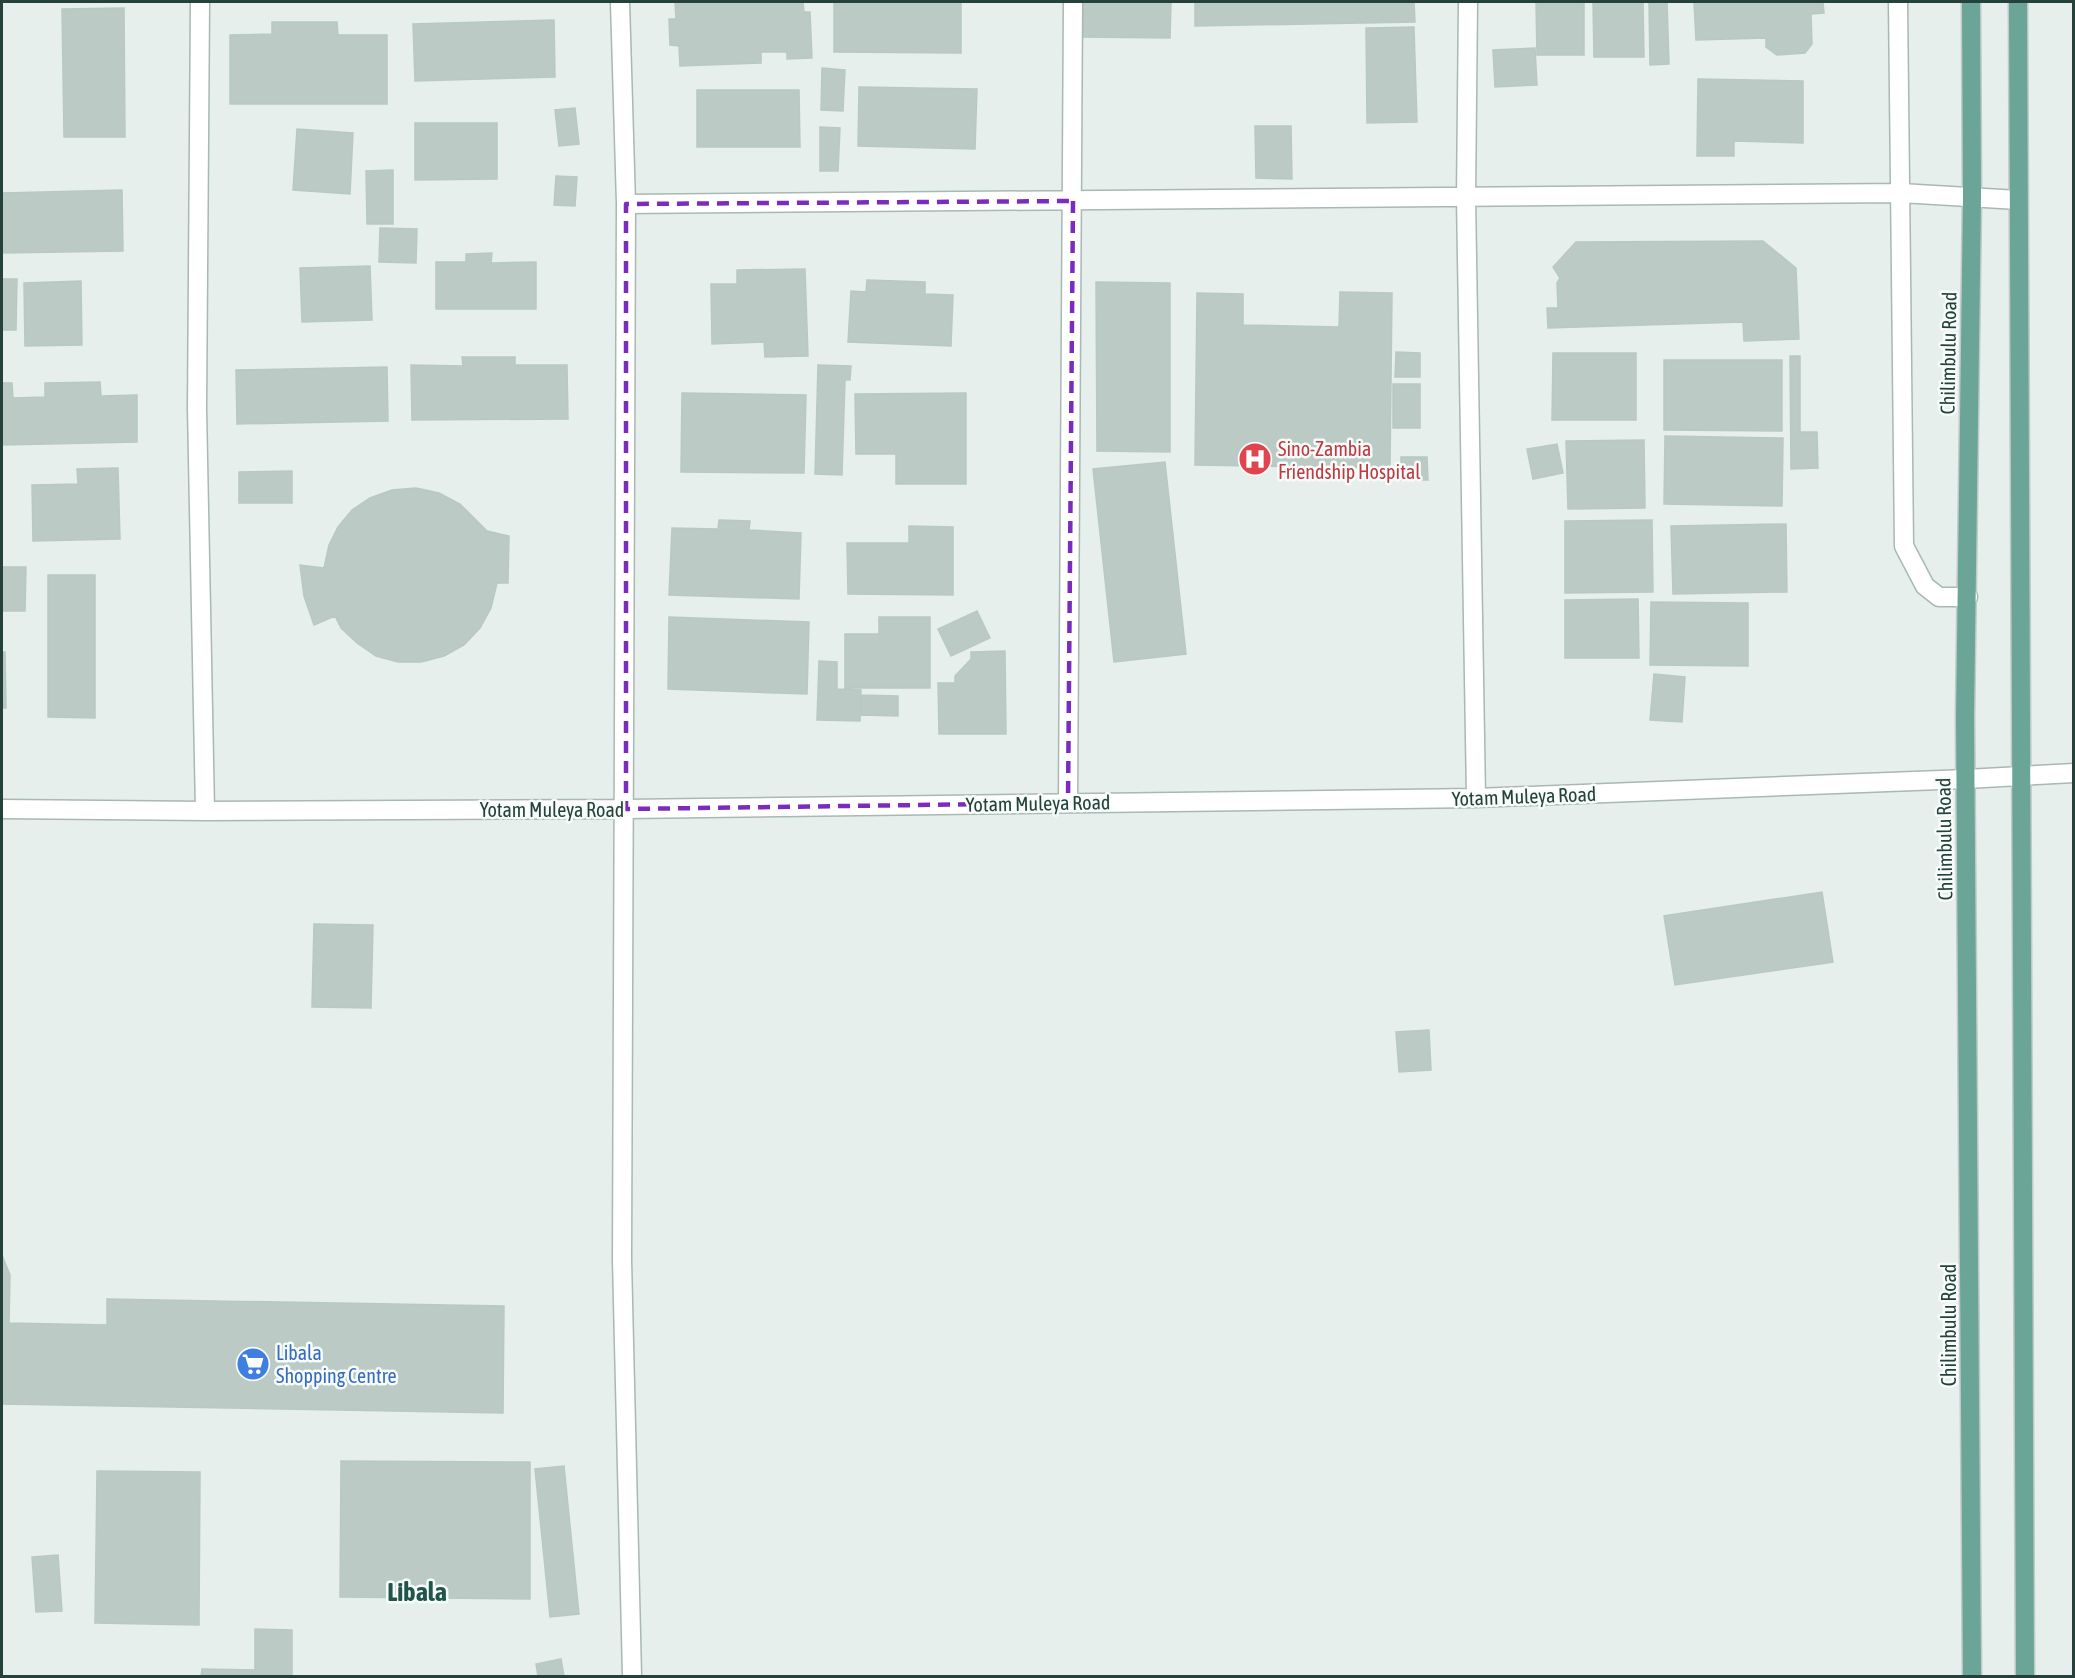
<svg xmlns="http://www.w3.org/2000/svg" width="2075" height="1678" viewBox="0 0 2075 1678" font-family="'Asap Condensed',sans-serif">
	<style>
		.building { fill: #bbcac4; stroke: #b8c9c3; stroke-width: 1.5 }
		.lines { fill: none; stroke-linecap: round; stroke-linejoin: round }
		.minor-casing { stroke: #a8b8b3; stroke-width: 21 }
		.major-casing { stroke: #c2cac8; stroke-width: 21 }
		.minor { stroke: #fff; stroke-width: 18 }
		.major { stroke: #6aa598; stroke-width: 18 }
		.marked { fill: none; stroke: #7b2cbf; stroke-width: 4.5; stroke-dasharray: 12 8; stroke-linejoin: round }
		.labels { text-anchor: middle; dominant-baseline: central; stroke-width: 5; stroke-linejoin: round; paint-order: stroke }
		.street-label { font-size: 20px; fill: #24423b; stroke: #f7fbf9 }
		.health-label { font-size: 20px; fill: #be3a42; stroke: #f7fbf9; text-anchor: start }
		.shop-label { font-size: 20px; fill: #366cbe; stroke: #f7fbf9; text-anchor: start }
		.district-label { font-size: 26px; font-weight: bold; fill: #1f554a; stroke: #f7fbf9 }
	</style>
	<rect width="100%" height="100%" fill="#e6efeb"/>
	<path class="building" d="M 675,2 L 803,2 L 804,12 L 810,12 L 812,58 L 787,59 L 787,52 L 761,52 L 761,63 L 680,66 L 679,46 L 670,45 L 669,19 L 676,19 Z
		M 834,2 L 961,2 L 961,53 L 834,52 Z
		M 1083,2 L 1171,2 L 1170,38 L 1083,37 Z
		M 1195,2 L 1414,2 L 1415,22 L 1195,26 Z
		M 1536,2 L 1584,2 L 1584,55 L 1537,55 Z
		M 1593,2 L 1643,2 L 1644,57 L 1594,57 Z
		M 1649,2 L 1667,2 L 1669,64 L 1650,65 Z
		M 1694,2 L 1823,2 L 1824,13 L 1811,14 L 1812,44 L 1805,53 L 1777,55 L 1766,47 L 1766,38 L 1696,40 Z
		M 124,8 L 125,137 L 64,137 L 62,9 Z
		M 554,20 L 555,77 L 415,81 L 413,24 Z
		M 272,22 L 337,22 L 338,35 L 387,35 L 387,104 L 230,104 L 230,35 L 272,34 Z
		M 1414,27 L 1417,122 L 1367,123 L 1366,28 Z
		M 1535,48 L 1537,85 L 1495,87 L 1493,50 Z
		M 822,68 L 845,70 L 843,111 L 821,110 Z
		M 1698,79 L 1803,81 L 1803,143 L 1734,141 L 1734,156 L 1697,156 Z
		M 859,87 L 977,89 L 975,149 L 858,146 Z
		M 697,90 L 799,90 L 800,147 L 697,147 Z
		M 575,108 L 579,144 L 559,146 L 555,110 Z
		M 415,123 L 497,123 L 497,179 L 415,180 Z
		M 1255,126 L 1291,126 L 1292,179 L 1256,178 Z
		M 820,127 L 840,128 L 838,171 L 820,171 Z
		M 297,129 L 353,133 L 350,194 L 293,190 Z
		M 393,170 L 393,224 L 367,224 L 366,171 Z
		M 556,176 L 577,177 L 575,206 L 554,205 Z
		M 122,190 L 123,251 L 2,253 L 2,193 Z
		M 380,228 L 417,229 L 416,263 L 379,262 Z
		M 1763,241 L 1796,268 L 1799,339 L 1744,341 L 1743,322 L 1548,328 L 1547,308 L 1558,308 L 1557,283 L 1560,278 L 1553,267 L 1576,242 Z
		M 492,253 L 491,263 L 536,262 L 536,309 L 436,309 L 436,262 L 466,262 L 466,254 Z
		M 370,266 L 372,320 L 302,322 L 300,268 Z
		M 805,269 L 808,356 L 765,357 L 764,342 L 712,344 L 711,284 L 737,284 L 737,270 Z
		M 2,279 L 17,279 L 16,330 L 2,330 Z
		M 867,280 L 925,282 L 925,294 L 953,295 L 951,346 L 848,342 L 851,291 L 866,292 Z
		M 81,281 L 82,345 L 25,346 L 24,283 Z
		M 1096,282 L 1170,283 L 1170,452 L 1097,451 Z
		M 1340,292 L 1392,293 L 1390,468 L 1195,465 L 1197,293 L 1243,294 L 1243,325 L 1339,327 Z
		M 1396,352 L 1420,353 L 1420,377 L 1395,377 Z
		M 1553,353 L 1636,353 L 1636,420 L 1552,420 Z
		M 1790,356 L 1800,356 L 1800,432 L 1817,432 L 1818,468 L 1791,469 Z
		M 462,357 L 515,357 L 515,365 L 567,365 L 568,419 L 412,420 L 411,365 L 463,366 Z
		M 1664,360 L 1782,360 L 1782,431 L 1664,430 Z
		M 818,365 L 851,366 L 850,380 L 845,380 L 842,475 L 815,474 Z
		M 387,367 L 388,421 L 237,424 L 236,370 Z
		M 100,382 L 101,396 L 137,395 L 137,442 L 2,445 L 2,383 L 12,383 L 13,398 L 45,397 L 45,383 Z
		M 1393,384 L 1420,384 L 1420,428 L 1393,428 Z
		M 682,393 L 806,395 L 804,473 L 681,472 Z
		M 966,393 L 966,484 L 896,484 L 896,454 L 856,454 L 855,394 Z
		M 1665,436 L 1783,438 L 1782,506 L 1664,504 Z
		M 1644,440 L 1645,508 L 1568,509 L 1566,441 Z
		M 1557,444 L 1563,473 L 1533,479 L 1527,449 Z
		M 1401,457 L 1427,457 L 1428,480 L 1401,480 Z
		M 1165,462 L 1186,654 L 1114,662 L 1093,469 Z
		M 118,468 L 120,539 L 33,541 L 32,485 L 78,484 L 77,469 Z
		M 292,471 L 292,503 L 239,503 L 239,472 Z
		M 416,488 L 439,493 L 460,504 L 487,531 L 509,536 L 508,583 L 497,583 L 491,608 L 480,628 L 464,645 L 444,656 L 421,662 L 398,662 L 376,656 L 357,643 L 341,628 L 335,616 L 314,625 L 304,596 L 300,565 L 324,568 L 329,545 L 338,527 L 352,510 L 370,498 L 392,490 Z
		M 719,520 L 750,521 L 749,530 L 801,533 L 799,599 L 669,595 L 672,528 L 718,529 Z
		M 1652,520 L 1653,592 L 1565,593 L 1565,521 Z
		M 1786,524 L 1787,592 L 1673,594 L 1671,526 Z
		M 909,526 L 953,527 L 953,595 L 848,594 L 847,543 L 909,543 Z
		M 2,567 L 26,567 L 25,611 L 2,611 Z
		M 48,575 L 95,575 L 95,718 L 48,717 Z
		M 1638,599 L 1639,658 L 1565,658 L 1565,600 Z
		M 1651,602 L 1748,603 L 1748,666 L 1650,665 Z
		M 977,611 L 990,638 L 951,656 L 938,629 Z
		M 669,617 L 809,622 L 807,694 L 668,689 Z
		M 879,617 L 930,617 L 930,688 L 845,688 L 845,634 L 879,634 Z
		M 1005,651 L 1006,734 L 939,734 L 938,683 L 955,683 L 955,676 L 971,659 L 971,652 Z
		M 2,652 L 5,652 L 6,708 L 2,708 Z
		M 819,661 L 837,662 L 837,689 L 861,690 L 860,721 L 817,720 Z
		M 1654,674 L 1685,677 L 1682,722 L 1650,720 Z
		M 861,695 L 898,696 L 898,716 L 861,715 Z
		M 1822,892 L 1833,962 L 1675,985 L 1664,916 Z
		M 314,924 L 373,925 L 371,1008 L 312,1007 Z
		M 1429,1030 L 1431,1070 L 1399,1072 L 1396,1032 Z
		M 2,1255 L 10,1275 L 9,1323 L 107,1325 L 107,1299 L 504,1306 L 503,1413 L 2,1404 Z
		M 341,1461 L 530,1462 L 530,1599 L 340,1597 Z
		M 564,1466 L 579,1614 L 550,1617 L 535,1469 Z
		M 97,1471 L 200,1472 L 199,1625 L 95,1623 Z
		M 58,1555 L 62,1611 L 36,1612 L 32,1557 Z
		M 255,1629 L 292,1630 L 292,1676 L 201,1676 L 202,1669 L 255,1670 Z
		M 561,1659 L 564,1676 L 538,1676 L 536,1664 Z"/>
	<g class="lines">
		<defs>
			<path id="minor" d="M 200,2 L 197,408 L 205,811
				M 620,2 L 626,204 L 622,1260 L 632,1676
				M 1468,2 L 1466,198 L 1476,798
				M 1898,2 L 1904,546 L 1925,586 L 1939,597 L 1968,597
				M 626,204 L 1901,193 L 2018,200
				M 1068,803 L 1073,2
				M 2,809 L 205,811 L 626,809 L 1476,798 L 1966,779 L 2074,773"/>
			<path id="major" d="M 1971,2 L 1972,198 L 1965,717 L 1972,1676
				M 2018,2 L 2025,1676"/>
		</defs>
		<use href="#minor" class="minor-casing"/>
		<use href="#major" class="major-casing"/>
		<use href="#minor" class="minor"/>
		<use href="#major" class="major"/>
	</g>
	<path class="marked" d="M 1073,201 L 1068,803 L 626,809 L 626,204 Z"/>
	<defs>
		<symbol id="hospital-disc" viewBox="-11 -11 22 22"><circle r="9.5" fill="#e0444e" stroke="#f7fbf9"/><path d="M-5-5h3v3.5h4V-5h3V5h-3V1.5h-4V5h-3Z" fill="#fff"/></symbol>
		<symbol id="supermarket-disc" viewBox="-11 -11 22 22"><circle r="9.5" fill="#3f7fe0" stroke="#f7fbf9"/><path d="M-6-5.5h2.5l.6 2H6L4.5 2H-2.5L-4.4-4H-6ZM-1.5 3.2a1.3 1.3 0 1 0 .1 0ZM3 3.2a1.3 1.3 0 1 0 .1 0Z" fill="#fff"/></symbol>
	</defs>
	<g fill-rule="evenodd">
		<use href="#hospital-disc" x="1236" y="440" width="38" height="38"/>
		<use href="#supermarket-disc" x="234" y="1345" width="38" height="38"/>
	</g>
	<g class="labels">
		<g class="street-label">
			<text transform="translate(1948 353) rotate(-89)">Chilimbulu Road</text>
			<text transform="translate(1524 796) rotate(-2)">Yotam Muleya Road</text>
			<text transform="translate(1038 803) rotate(-1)">Yotam Muleya Road</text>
			<text x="552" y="809">Yotam Muleya Road</text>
			<text transform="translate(1944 839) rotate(-91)">Chilimbulu Road</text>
			<text transform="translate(1948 1325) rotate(-90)">Chilimbulu Road</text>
		</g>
		<g class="health-label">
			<text x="1278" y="448">Sino-Zambia<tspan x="1278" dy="23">Friendship Hospital</tspan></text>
		</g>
		<g class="shop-label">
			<text x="276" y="1352">Libala<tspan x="276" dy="23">Shopping Centre</tspan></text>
		</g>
		<g class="district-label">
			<text x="417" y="1592">Libala</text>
		</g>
	</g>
	<rect width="2075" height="1678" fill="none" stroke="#24423b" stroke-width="6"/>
</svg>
